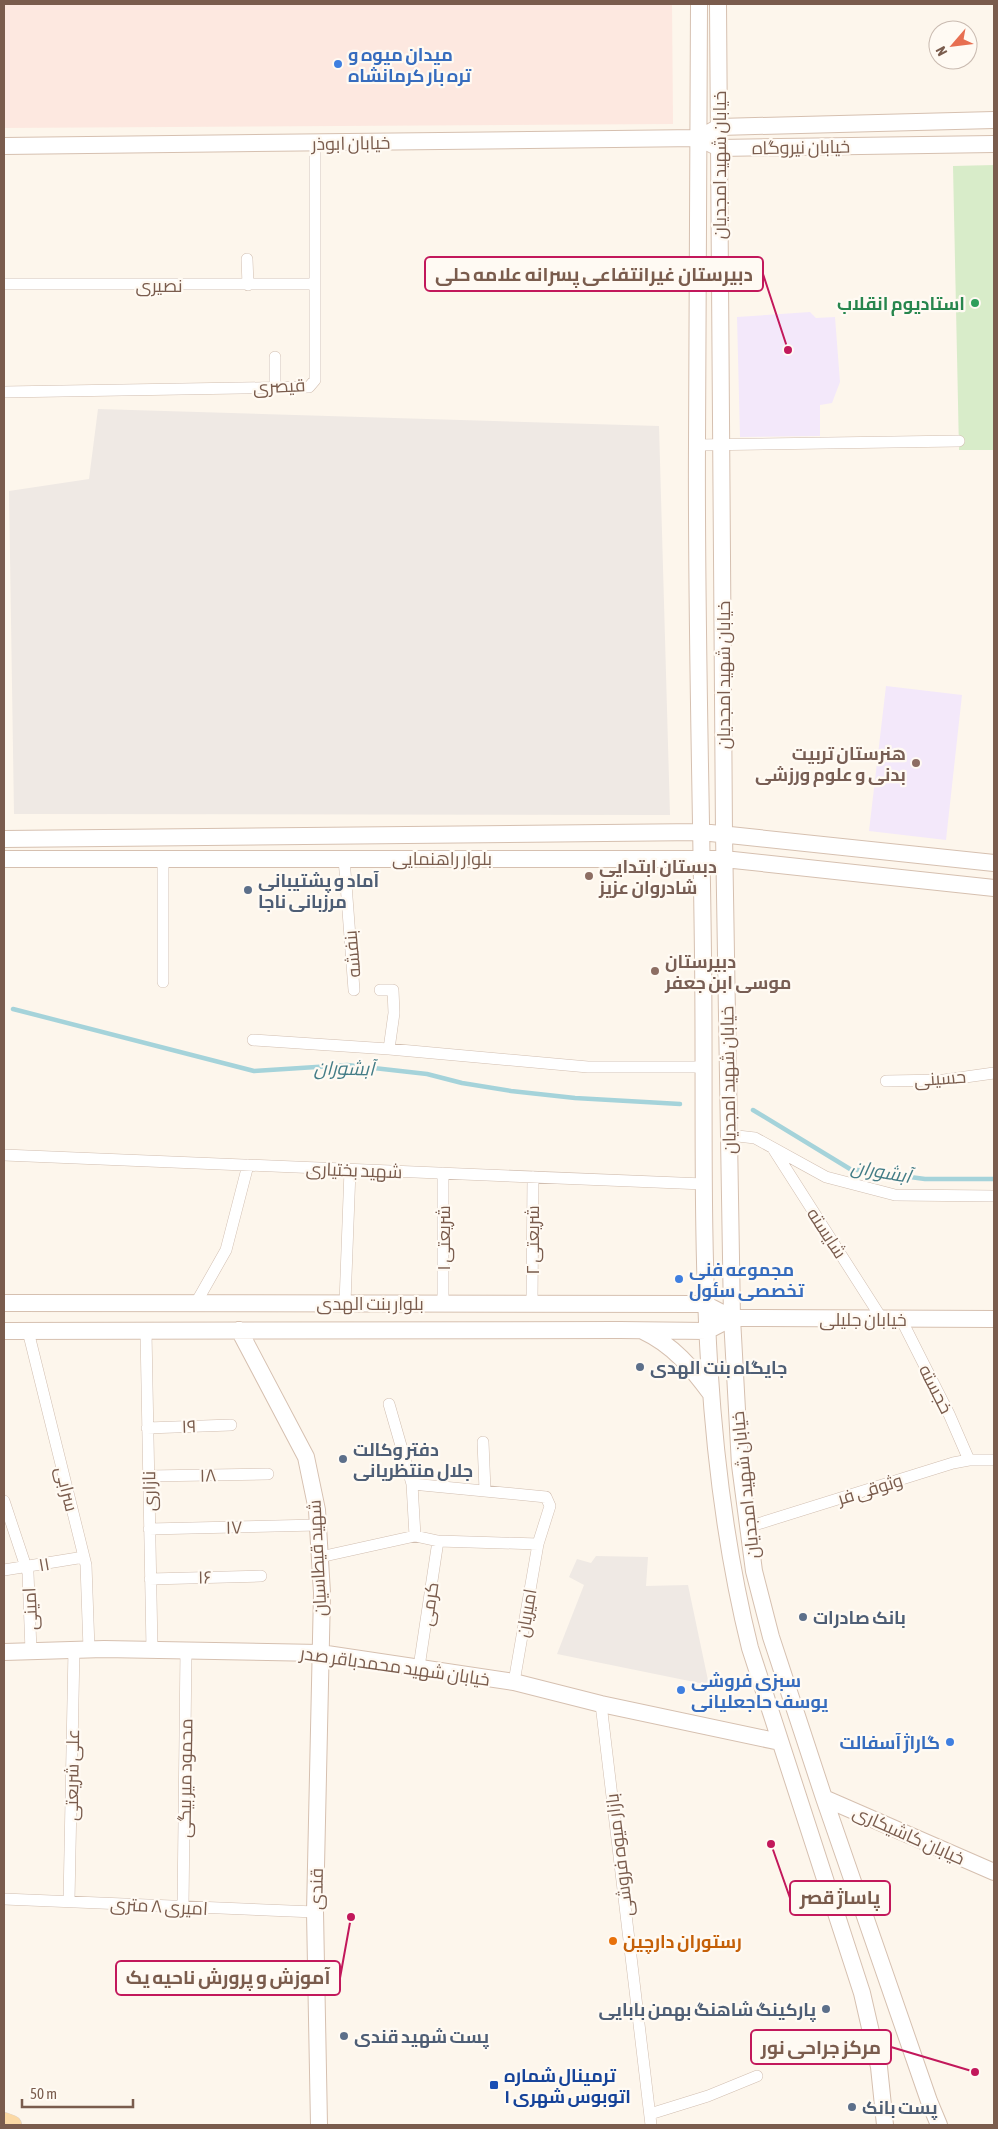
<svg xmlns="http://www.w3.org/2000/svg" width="998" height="2129" viewBox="0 0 998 2129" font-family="'Asap Condensed',Cairo,sans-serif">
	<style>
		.commercial { fill: #fde8e0 }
		.industrial { fill: #efe9e4 }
		.education { fill: #f3e8fa }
		.green { fill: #d8ecc9 }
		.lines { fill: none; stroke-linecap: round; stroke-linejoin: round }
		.stream { stroke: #a5d3da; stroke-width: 4.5 }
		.street-casing { stroke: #d1beb0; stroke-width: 12 }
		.secondary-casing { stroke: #d6c0b0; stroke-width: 18 }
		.primary-casing { stroke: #dad1cd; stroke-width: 20 }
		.street { stroke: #fff; stroke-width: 11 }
		.secondary { stroke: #fff; stroke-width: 16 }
		.primary { stroke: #fbd9a5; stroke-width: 19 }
		.shop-dot { fill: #3f7fe0; stroke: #fffaf3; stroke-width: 2 }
		.leisure-dot { fill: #2e9e5b; stroke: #fffaf3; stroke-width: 2 }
		.education-dot { fill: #8d6e63; stroke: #fffaf3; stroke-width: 2 }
		.service-dot { fill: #5c6f8a; stroke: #fffaf3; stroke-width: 2 }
		.food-dot { fill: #e8710a; stroke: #fffaf3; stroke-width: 2 }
		.transit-dot { fill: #1a4fb4; stroke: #fffaf3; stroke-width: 2 }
		.labels { text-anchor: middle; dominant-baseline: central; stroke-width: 4.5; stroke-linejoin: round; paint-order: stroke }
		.shop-label { font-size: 18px; font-weight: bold; fill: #366cbe; stroke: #fffaf3; text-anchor: start }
		.street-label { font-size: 18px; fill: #7a5c4d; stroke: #fffaf3 }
		.leisure-label { font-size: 18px; font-weight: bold; fill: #27864d; stroke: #fffaf3; text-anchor: end }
		.education-label { font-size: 18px; font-weight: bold; fill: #785e54; stroke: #fffaf3; text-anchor: start }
		.service-label { font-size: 18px; font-weight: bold; fill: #4e5e75; stroke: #fffaf3; text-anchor: start }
		.food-label { font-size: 18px; font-weight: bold; fill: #c56008; stroke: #fffaf3; text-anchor: start }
		.transit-label { font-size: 18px; font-weight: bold; fill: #164399; stroke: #fffaf3; text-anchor: start }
		.water-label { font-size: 19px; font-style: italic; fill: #437c86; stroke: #fffaf3 }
		.leader { fill: none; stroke: #c2185b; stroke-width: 2 }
		.callout-dot { fill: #c2185b; stroke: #fffaf3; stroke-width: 2 }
		.callout { fill: #fffaf3; stroke: #c2185b; stroke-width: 2 }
		.callout-label { font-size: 19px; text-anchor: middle; font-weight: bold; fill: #7a5c4d }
	</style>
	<rect width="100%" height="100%" fill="#fdf6ec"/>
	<path class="commercial" d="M 4,4 L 672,4 L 673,124 L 4,128 Z"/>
	<path class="industrial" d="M 98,409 L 659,426 L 670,815 L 14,814 L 9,491 L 89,479 Z
		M 596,1556 L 648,1557 L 646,1586 L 688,1585 L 709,1685 L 557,1654 L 584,1585 L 569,1577 L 577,1559 L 591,1563 Z"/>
	<path class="education" d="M 810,312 L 816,318 L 835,317 L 840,382 L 832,403 L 820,405 L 820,436 L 740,437 L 737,317 Z
		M 886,686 L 962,695 L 946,840 L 869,831 Z"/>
	<path class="green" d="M 994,165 L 994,450 L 959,450 L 953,166 Z"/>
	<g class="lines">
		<path class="stream" d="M 13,1009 L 254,1071 L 347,1065 L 427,1074 L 462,1083 L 511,1091 L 575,1098 L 680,1104
			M 753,1110 L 850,1169 L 925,1179 L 994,1179"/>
		<defs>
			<path id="street" d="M 247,259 L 248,285
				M 4,284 L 314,284
				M 275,387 L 275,357
				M 4,392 L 309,387 L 315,380 L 315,144
				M 697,445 L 959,441
				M 344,858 L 354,990
				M 163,859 L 163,982
				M 380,990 L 393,990 L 394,1013 L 389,1049
				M 253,1040 L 389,1049 L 588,1067 L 703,1067
				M 886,1081 L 944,1080 L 994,1073
				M 729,1135 L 755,1138 L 826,1177 L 895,1195 L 994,1196
				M 774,1150 L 882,1319
				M 4,1155 L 704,1184
				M 443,1173 L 443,1303
				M 196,1303 L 226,1250 L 248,1165
				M 345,1303 L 350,1170
				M 532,1303 L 533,1177
				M 901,1319 L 949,1414 L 969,1460
				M 28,1331 L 86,1565 L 89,1649
				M 146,1332 L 152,1649
				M 389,1404 L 412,1484 L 415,1536
				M 147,1428 L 231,1425
				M 483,1442 L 485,1490
				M 148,1476 L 268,1474
				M 412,1484 L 546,1497 L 550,1506 L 538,1544 L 514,1682
				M 4,1501 L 28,1573 L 31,1651
				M 748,1527 L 953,1463 L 969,1460 L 994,1460
				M 149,1529 L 318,1525
				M 320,1557 L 415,1536 L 438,1541 L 538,1544
				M 4,1570 L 84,1557
				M 150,1579 L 261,1576
				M 419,1667 L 438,1541
				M 601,1704 L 651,2125
				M 4,1899 L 315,1912
				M 69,1901 L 74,1649
				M 183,1907 L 186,1650
				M 650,2114 L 708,2096 L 757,2076"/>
			<path id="secondary" d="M 699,4 C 699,150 697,296 697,443 C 696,614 701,785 703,956 C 706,1189 693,1419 750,1648 L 862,1993 L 879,2067 L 885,2125
				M 718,4 L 724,834 L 732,1318 L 740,1465 L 754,1571 L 771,1637 L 824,1798 L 929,2101 L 939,2125
				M 710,132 L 719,127 L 994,120
				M 4,146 L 699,138 L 719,148 L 994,144
				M 4,839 L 701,832 L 994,863
				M 4,859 L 724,859 L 994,888
				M 4,1303 L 705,1304 L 732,1318
				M 239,1330 L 306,1457 L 317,1510 L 322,1593 L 315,1912 L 319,2125
				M 4,1331 L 620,1330 L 707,1331 L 732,1318 L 994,1319
				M 643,1331 C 673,1345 692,1368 711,1394
				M 4,1652 L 104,1649 L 320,1653 L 514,1682 L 601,1704 L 780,1742
				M 824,1798 L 994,1872"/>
			<path id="primary" d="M 4,2122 L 12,2125"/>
		</defs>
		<use href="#street" class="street-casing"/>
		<use href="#secondary" class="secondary-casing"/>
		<use href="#primary" class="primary-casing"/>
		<use href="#street" class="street"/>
		<use href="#secondary" class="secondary"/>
		<use href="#primary" class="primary"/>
	</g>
	<g class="shop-dot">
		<circle cx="338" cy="64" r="5"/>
		<circle cx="679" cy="1279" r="5"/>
		<circle cx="681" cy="1690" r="5"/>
		<circle cx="950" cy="1742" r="5"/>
	</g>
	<circle class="leisure-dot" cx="975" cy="303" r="5"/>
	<g class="education-dot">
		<circle cx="916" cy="763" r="5"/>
		<circle cx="589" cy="876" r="5"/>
		<circle cx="655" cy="971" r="5"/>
	</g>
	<g class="service-dot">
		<circle cx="248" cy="890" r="5"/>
		<circle cx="640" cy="1367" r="5"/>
		<circle cx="343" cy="1459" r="5"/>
		<circle cx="803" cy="1617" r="5"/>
		<circle cx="826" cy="2009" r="5"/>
		<circle cx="344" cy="2036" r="5"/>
		<circle cx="852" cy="2107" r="5"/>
	</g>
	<circle class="food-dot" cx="613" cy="1941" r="5"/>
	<rect class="transit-dot" x="489" y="2080" width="10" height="10" rx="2.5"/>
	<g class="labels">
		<g class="shop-label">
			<text x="348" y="54">میدان میوه و<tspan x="348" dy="21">تره بار کرمانشاه</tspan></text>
			<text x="689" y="1269">مجموعه فنی<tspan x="689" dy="21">تخصصی سئول</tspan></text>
			<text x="691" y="1680">سبزی فروشی<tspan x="691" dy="21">یوسف حاجعلیانی</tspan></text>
			<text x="940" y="1742" text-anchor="end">گاراژ آسفالت</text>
		</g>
		<g class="street-label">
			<text transform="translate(351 143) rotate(-1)">خیابان ابوذر</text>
			<text transform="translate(801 147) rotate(-1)">خیابان نیروگاه</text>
			<text transform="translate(719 165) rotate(-90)">خیابان شهید امجدیان</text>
			<text x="159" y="285">نصیری</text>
			<text transform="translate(279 386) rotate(-3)">قیصری</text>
			<text transform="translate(723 675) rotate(-90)">خیابان شهید امجدیان</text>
			<text x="442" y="858">بلوار راهنمایی</text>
			<text transform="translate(352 954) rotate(-95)">بنفشه</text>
			<text transform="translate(940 1078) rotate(-4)">حسینی</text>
			<text transform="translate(728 1080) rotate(-91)">خیابان شهید امجدیان</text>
			<text transform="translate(354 1170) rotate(2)">شهید بختیاری</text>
			<text transform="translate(827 1233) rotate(57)">شایسته</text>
			<text transform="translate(443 1238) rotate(-90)">شریعتی ۱</text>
			<text transform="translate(532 1240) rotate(-90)">شریعتی ۲</text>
			<text x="370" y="1303">بلوار بنت الهدی</text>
			<text x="863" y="1319">خیابان جلیلی</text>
			<text transform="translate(936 1389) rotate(63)">خجسته</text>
			<text transform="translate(189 1426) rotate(-2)">۱۹</text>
			<text transform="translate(208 1475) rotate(-1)">۱۸</text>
			<text transform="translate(745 1485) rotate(-96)">خیابان شهید امجدیان</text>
			<text transform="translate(67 1489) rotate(76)">سرابی</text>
			<text transform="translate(870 1489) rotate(-17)">وثوقی فر</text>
			<text transform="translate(149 1491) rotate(-91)">نازاری</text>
			<text transform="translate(234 1527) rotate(-1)">۱۷</text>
			<text transform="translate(317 1558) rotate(-93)">شهید قیطاسیان</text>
			<text transform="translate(44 1564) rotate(-10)">۱۱</text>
			<text transform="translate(205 1577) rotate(-1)">۱۶</text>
			<text transform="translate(429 1604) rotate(-82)">کرمی</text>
			<text transform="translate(30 1609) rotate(-93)">امینی</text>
			<text transform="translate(526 1613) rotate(-80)">امیریان</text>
			<text transform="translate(395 1666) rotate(8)">خیابان شهید محمدباقر صدر</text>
			<text transform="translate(72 1775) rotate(-89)">علی شریعتی</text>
			<text transform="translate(185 1778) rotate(-89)">محمود میر بیگی</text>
			<text transform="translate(909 1835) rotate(24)">خیابان کاشیکاری</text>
			<text transform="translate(619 1855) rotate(-97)">بازار میوه فروشی</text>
			<text transform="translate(316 1889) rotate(-89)">قندی</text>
			<text transform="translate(159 1906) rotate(3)">امیری ۸ متری</text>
		</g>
		<g class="leisure-label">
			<text x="965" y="303">استادیوم انقلاب</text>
		</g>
		<g class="education-label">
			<text x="906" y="753" text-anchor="end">هنرستان تربیت<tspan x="906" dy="21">بدنی و علوم ورزشی</tspan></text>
			<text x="599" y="866">دبستان ابتدایی<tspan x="599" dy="21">شادروان عزیز</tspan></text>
			<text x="665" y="961">دبیرستان<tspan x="665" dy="21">موسی ابن جعفر</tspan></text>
		</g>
		<g class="service-label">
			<text x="258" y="880">آماد و پشتیبانی<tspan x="258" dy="21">مرزبانی ناجا</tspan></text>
			<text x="650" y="1367">جایگاه بنت الهدی</text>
			<text x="353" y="1449">دفتر وکالت<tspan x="353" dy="21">جلال منتظریانی</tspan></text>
			<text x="813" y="1617">بانک صادرات</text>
			<text x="816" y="2009" text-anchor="end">پارکینگ شاهنگ بهمن بابایی</text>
			<text x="354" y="2036">پست شهید قندی</text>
			<text x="862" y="2107">پست بانک</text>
		</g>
		<g class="food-label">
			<text x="623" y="1941">رستوران دارچین</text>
		</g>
		<g class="transit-label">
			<text x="504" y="2075">ترمینال شماره<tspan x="504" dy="21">۱ اتوبوس شهری</tspan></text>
		</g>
		<g class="water-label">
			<text transform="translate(344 1068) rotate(1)">آبشوران</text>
			<text transform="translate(881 1171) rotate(10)">آبشوران</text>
		</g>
	</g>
	<path class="leader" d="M788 350L763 274M771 1844L790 1898M351 1917L340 1978M975 2072L891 2047"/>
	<g class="callout-dot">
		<circle cx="788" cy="350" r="5"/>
		<circle cx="771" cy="1844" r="5"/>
		<circle cx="351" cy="1917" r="5"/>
		<circle cx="975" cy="2072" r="5"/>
	</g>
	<g class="callout">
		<rect x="425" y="257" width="338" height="34" rx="5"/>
		<rect x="790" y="1881" width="100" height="34" rx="5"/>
		<rect x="116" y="1961" width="224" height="34" rx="5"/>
		<rect x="751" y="2030" width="140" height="34" rx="5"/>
	</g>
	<g class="callout-label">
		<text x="594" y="281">دبیرستان غیرانتفاعی پسرانه علامه حلی</text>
		<text x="840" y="1904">پاساژ قصر</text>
		<text x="228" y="1984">آموزش و پرورش ناحیه یک</text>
		<text x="821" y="2054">مرکز جراحی نور</text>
	</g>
	<rect width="998" height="2129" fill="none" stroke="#7a5c4d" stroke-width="10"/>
	<g transform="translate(953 45) rotate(242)"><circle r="24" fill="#fffaf3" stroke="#cabbb1"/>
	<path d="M0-4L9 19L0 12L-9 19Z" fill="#e76f51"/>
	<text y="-8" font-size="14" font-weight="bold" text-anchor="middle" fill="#7a5c4d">N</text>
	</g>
	<path d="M22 2099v8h111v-8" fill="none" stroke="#7a5c4d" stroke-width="2.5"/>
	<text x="30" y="2099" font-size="15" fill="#7a5c4d" stroke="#fffaf3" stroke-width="4" paint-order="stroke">50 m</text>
</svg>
